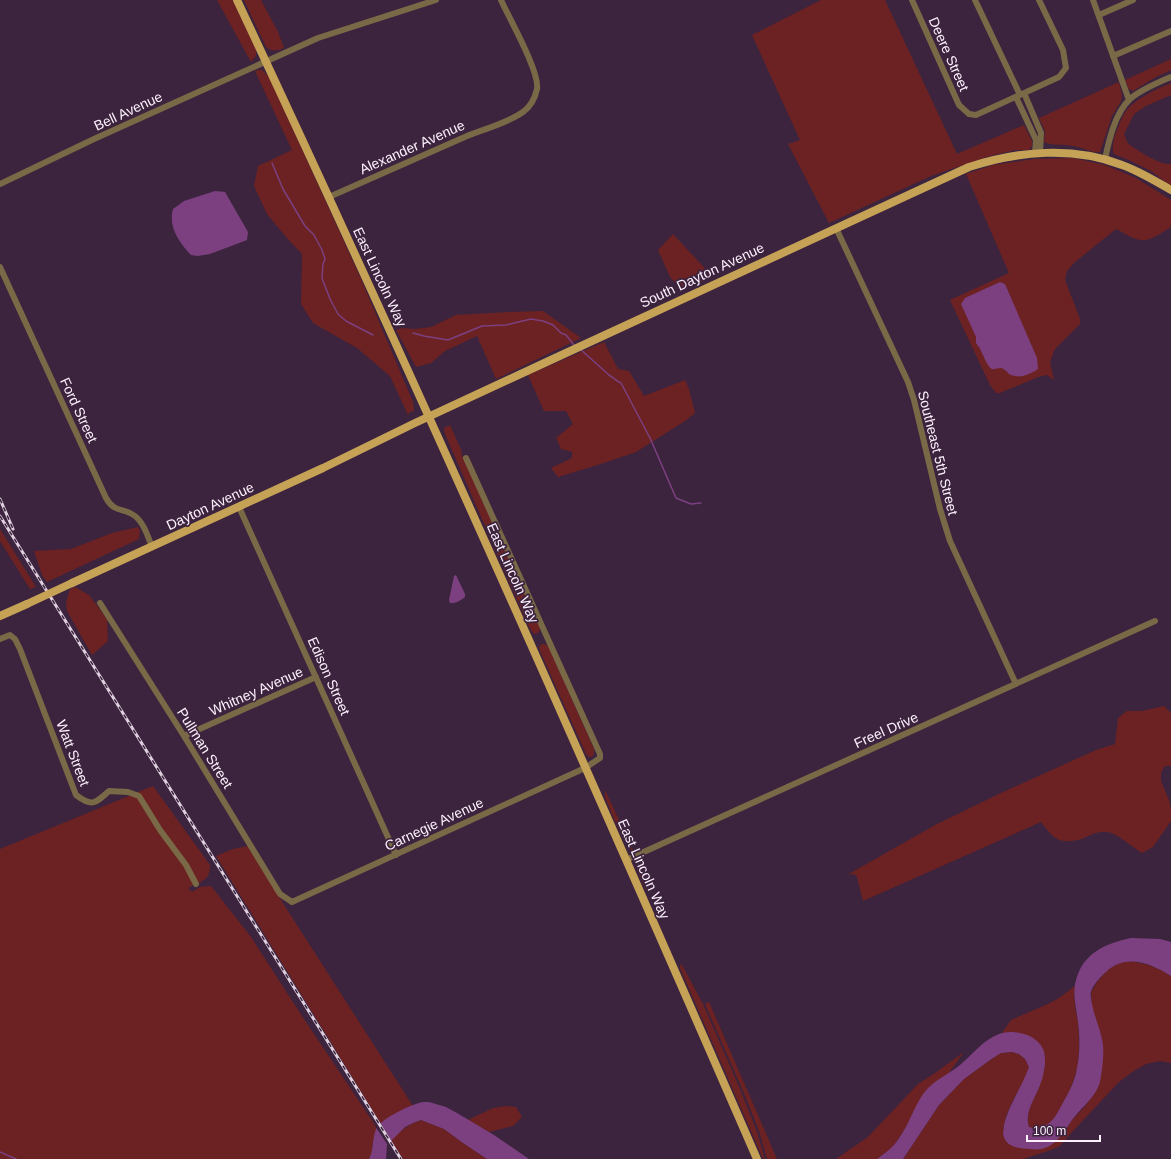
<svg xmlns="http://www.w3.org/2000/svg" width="1171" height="1159" viewBox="0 0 1171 1159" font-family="Arial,sans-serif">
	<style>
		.green { fill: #6c2222 }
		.water { fill: #7c4081 }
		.pier { fill: #3c243e }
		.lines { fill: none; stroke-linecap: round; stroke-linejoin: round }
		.stream { stroke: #7c4081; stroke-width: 1.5 }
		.minor { stroke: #7a6946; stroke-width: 6 }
		.major { stroke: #c6a257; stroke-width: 8 }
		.rail-casing { stroke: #dfd0df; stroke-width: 3 }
		.rail { stroke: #3c243e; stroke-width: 1.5; stroke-dasharray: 4.5; stroke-linecap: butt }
		.major-bridge { stroke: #c6a257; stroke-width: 8 }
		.labels { text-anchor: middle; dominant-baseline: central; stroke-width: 3.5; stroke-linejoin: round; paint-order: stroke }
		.street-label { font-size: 14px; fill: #fdf0fd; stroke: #3c243e }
	</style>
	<rect width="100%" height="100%" fill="#3c243e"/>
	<path class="green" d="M 217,0 L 233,0 L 256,50 L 256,56 L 251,62 Z
		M 244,0 L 261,0 L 278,32 L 284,48 C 277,51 273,52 266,47 Z
		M 821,0 L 885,0 L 957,154 L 1024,125 L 1032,141 L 1032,146 L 1029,150 L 1015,150 L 990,156 L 931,176 L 829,223 L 788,144 L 800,140 L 752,35 Z
		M 1171,59 L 1171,70 L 1154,78 L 1133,91 L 1129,89 L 1125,80 Z
		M 258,70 L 262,70 L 269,77 L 361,279 L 413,402 L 414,411 L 410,412 L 408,415 L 390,376 L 357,348 L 313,323 L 301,304 L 302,254 L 286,237 L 267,214 L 254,186 L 258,166 L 292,150 L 255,71 Z
		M 1119,82 L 1122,96 L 1121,101 L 1112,116 L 1100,152 C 1091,153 1082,147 1073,146 C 1063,144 1053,146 1044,142 L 1045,131 L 1039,118 Z
		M 1171,83 L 1171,95 L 1146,106 L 1134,114 L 1124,134 L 1127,142 L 1131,146 C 1141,152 1159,165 1171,164 L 1171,186 L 1151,171 L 1131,161 L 1114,154 C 1111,147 1114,138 1117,130 C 1120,124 1122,116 1126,111 C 1136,98 1157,89 1171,83 Z
		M 1073,158 L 1105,165 L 1136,178 L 1171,200 L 1171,227 C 1164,231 1154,239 1146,240 C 1136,242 1125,233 1116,229 L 1075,262 L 1067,271 L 1065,280 L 1080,319 L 1080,324 L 1055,349 L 1050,362 L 1054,380 L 1047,375 L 1038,377 L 1000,393 L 996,393 L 990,385 L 950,300 L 1009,273 L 966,174 L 993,165 L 1034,159 Z
		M 673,234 L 713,277 L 682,290 L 670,277 L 658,250 Z
		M 543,311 L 581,338 L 496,379 L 477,336 L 445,351 L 431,363 L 416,367 L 396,330 L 402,328 L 415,329 L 431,327 L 456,315 L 510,312 Z
		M 604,342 L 618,369 L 629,371 L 644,396 L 685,380 L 689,389 L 695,413 L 685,421 L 636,452 L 604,463 L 558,477 L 551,468 L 572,458 L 572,452 L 561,449 L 556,438 L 573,424 L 566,411 L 544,411 L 528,375 Z
		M 450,425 L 462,452 L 461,453 L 540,628 L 539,632 L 536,634 L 533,633 L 529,627 L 445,434 L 444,428 Z
		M 138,527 L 140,531 L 139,539 L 47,582 L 42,575 L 34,551 L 71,549 L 112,533 Z
		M 0,529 L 36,587 L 30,589 L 0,541 Z
		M 75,587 L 89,595 L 107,619 L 108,641 L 92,655 L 67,611 L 66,602 L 70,589 Z
		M 542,644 L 545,644 L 548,646 L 594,749 L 594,754 L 592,757 L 589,757 L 586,754 L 540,651 L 539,647 Z
		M 1164,706 L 1171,713 L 1171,766 L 1165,766 L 1161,773 L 1161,781 L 1169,800 L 1171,809 L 1171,821 L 1153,847 L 1142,853 C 1132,847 1117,833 1107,832 C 1099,831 1093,834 1086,837 C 1081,840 1076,840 1071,841 C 1055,843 1050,833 1041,822 L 863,901 L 857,877 L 854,874 L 847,875 L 937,824 L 1003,792 L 1096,750 L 1115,744 L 1118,718 L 1127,711 L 1142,711 Z
		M 153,786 L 210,865 C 210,882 200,881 188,888 L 192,892 L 200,887 L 211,886 L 251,937 L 304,1019 L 377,1128 L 373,1142 L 372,1154 L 369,1159 L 0,1159 L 0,849 Z
		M 605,790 L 634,852 C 624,846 610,809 605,797 Z
		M 248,846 L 286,908 L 413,1106 L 404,1109 L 381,1124 L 216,856 L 233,849 Z
		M 637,860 L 639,863 L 651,892 L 647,890 L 645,888 L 636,867 Z
		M 1129,961 C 1148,964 1155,966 1171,976 L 1171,1063 L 1160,1061 L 1146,1064 L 1132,1072 L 1119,1082 L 1071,1133 L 1060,1146 L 1051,1150 L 1023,1159 L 903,1159 L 939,1105 L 964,1079 L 990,1060 L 1001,1053 L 1011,1052 L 1019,1054 L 1025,1059 L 1029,1067 L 1025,1080 L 1015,1096 L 1006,1116 L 1003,1134 L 1007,1142 L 1055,1142 L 1065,1131 L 1071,1121 L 1087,1104 L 1099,1083 L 1103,1046 L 1092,1007 L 1091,992 L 1097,982 L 1107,970 L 1118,963 Z
		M 681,963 L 703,1004 L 740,1089 L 757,1132 L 765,1159 L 763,1159 L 680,968 Z
		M 1075,986 C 1073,1001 1076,1009 1078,1023 C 1079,1038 1080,1055 1077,1069 C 1073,1085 1066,1099 1058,1112 C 1052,1124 1042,1132 1029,1127 C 1024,1113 1035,1098 1040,1085 L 1015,1032 L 1002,1033 L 1011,1020 L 1048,1004 L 1059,998 Z
		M 709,1002 L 777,1159 L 767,1159 L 759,1131 L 746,1098 L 705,1004 Z
		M 964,1052 L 948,1074 L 936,1082 L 893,1147 L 877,1159 L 836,1159 L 868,1137 L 918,1084 L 935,1073 Z
		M 506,1106 L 516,1107 L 522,1117 L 513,1126 L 489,1132 L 468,1120 L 493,1108 Z
		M 421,1120 L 444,1129 L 463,1143 L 487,1159 L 403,1159 L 391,1140 C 400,1131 409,1124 421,1120 Z"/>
	<path class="water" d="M 215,191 L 225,192 L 248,232 L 247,240 L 210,254 L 198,256 L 191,255 C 179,242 168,227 173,209 L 184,201 Z
		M 1000,282 L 1005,284 L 1037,358 L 1038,369 C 1030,374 1021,379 1011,375 C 1008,374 1006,369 1001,368 C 995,368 992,372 988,365 C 983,357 982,350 976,343 L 976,337 L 961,304 L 965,298 Z
		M 456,575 L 465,594 L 465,597 C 462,600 455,604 450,603 L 449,600 L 454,576 Z
		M 1131,938 L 1160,939 L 1171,942 L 1171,976 C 1152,964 1127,953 1107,971 C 1102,975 1092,986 1091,992 C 1090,994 1091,996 1091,998 C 1093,1015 1101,1029 1103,1045 C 1104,1056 1102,1072 1100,1082 C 1095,1099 1079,1109 1070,1123 C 1059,1139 1051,1152 1030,1149 C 1019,1148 1006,1148 1003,1134 C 1003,1132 1004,1128 1004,1125 C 1009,1104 1022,1087 1029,1067 L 1025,1059 L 1019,1054 L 1012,1052 L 1001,1053 L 990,1060 L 964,1079 L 939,1105 L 903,1159 L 877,1159 C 882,1155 887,1152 891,1148 C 897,1143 903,1132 907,1125 C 913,1113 918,1099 928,1088 C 937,1079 950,1073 960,1065 C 980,1048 994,1025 1024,1034 C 1032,1036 1040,1042 1043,1049 C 1045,1053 1045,1059 1045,1064 C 1044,1071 1043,1078 1040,1085 C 1035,1099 1024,1112 1029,1127 C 1043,1132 1053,1122 1059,1110 C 1066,1097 1075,1083 1077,1068 C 1080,1054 1080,1037 1078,1022 C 1076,1005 1071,991 1078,974 C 1087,951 1108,943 1131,938 Z
		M 424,1102 L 429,1102 L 446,1107 L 457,1113 L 494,1135 L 529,1159 L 487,1159 L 463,1143 L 444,1129 L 421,1120 L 413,1123 L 405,1127 L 387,1145 L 386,1159 L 369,1159 C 374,1150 372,1139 376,1129 C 380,1119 413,1103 424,1102 Z"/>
	<path class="pier" d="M 380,1122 L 392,1142 L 389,1147 L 375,1126 Z"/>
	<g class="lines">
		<path class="stream" d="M 272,163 L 283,189 L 305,226 L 314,235 L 322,250 L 325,259 L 323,264 L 322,278 L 330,299 L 338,314 L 346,321 L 373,335
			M 413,333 L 424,336 L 448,340 L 482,326 L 506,325 L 531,319 L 543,321 L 553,325 L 561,333 L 566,335 L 574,345
			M 580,349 L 609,375 C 614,378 616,381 621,383 L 650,438 L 676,498 L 691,504 L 701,503
			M 0,1152 L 16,1159"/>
		<path class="minor" d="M 912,0 L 959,105 L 969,114 L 976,115 L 1059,77 L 1066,68 L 1063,50 L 1039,0
			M 975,0 L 1020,95
			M 1093,0 L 1129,100
			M 1099,15 L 1133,0
			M 1113,56 L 1171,31
			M 1024,93 L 1041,133 L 1040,153
			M 1016,97 L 1036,140 L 1035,153
			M 1105,159 C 1109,140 1115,113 1130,99 C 1142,89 1157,83 1171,77
			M 0,184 L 94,139 L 318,38 L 436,0
			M 329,197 C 375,177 421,156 467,136 C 486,128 506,124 523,112 C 530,107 535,98 537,89 C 540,72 509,18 501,0
			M 836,228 L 908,382 L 914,400 L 940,509 L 950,541 L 1016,684
			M 0,267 L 106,498 C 115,514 124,507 135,516 C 144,523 148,537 152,547
			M 239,507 L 396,855
			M 100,603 L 184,736 L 280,894 L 292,902 L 585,768 L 600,758 L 600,754 L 466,458
			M 0,639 L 10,635 L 15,639 L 20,649 L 76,795 C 92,807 95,804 109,791 L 128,792 L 139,796 L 160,830 L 186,865 L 196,884
			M 184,736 L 316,677
			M 626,860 L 1155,621"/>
		<path class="major" d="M 237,0 C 417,383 588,771 757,1159
			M 72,583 L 323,468 L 415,423 L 553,359 L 969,167 C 1018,151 1073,146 1122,165 C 1139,171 1155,181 1171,190
			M 0,616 L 27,604"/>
		<defs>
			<path id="rail" d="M 0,499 L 13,529
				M 0,516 L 401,1159"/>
		</defs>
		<use href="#rail" class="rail-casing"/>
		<use href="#rail" class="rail"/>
		<path class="major-bridge" d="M 27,604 L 72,583"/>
	</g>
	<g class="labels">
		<g class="street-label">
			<text transform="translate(949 54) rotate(66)">Deere Street</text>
			<text transform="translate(128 111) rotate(-25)">Bell Avenue</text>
			<text transform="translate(412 147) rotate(-24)">Alexander Avenue</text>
			<text transform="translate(702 275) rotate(-25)">South Dayton Avenue</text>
			<text transform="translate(380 277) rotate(65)">East Lincoln Way</text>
			<text transform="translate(79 410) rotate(65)">Ford Street</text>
			<text transform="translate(938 453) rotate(76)">Southeast 5th Street</text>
			<text transform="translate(210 506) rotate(-25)">Dayton Avenue</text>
			<text transform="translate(513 573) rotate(66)">East Lincoln Way</text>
			<text transform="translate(329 676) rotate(66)">Edison Street</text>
			<text transform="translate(256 691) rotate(-24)">Whitney Avenue</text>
			<text transform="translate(886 730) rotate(-24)">Freel Drive</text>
			<text transform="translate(205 748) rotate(58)">Pullman Street</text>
			<text transform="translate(73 753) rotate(69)">Watt Street</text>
			<text transform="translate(434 824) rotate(-25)">Carnegie Avenue</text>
			<text transform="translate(644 869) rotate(66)">East Lincoln Way</text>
		</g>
	</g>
	<path d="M1027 1135v6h73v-6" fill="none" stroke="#fdf0fd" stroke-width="2"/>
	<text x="1033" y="1135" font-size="12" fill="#fdf0fd" stroke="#3c243e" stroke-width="3" paint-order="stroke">100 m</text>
</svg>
